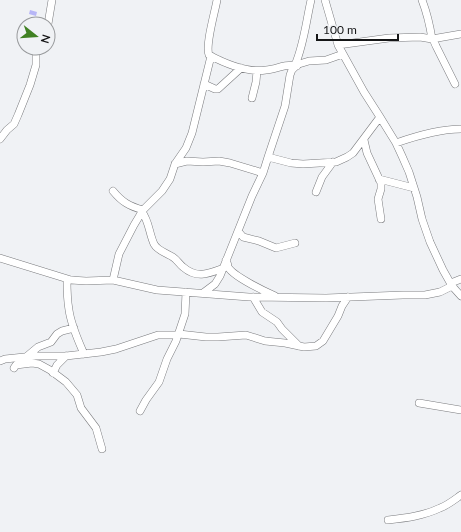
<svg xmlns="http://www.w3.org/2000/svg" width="461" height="532" viewBox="0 0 461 532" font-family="Lato,sans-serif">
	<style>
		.building { fill: #b7b6f6 }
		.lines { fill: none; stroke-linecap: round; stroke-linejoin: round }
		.street-casing { stroke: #7a7b7e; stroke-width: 8 }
		.street { stroke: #fff; stroke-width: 7 }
	</style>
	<rect width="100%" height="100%" fill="#f0f2f5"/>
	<path class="building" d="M 30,10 L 37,12 L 36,16 L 29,14 Z"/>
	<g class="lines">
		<defs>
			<path id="street" d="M 217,0 C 215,12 205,45 209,55 C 226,64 247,73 266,70 C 277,69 287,63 297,66
				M 325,0 L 338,45 L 364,92 L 380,117 L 396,143 L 402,156 L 409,172 L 417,197 L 422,219 L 430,242 L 443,270 L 452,286 L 461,296
				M 422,0 C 427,13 430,26 432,39
				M 48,24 L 52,0
				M 433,39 L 436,46 L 455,84
				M 338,45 L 389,38 L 420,37 L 432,39 L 461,34
				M 295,65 C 304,44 306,22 311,0
				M 204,84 L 215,89 L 218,89 L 241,68
				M 252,98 L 256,82 L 257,71
				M 0,139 L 7,130 L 14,124 L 18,115 L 30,85 L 36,65 L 36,52 L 38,48
				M 364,140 L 367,153 L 381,183 L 381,189 L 378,199 L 381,219
				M 396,143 C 416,136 439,129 461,129
				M 268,157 L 291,163 L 303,164 L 336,162 L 347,157 L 353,153 L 380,117
				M 175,164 L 187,161 L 203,162 L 219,161 L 230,163 L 263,173
				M 379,179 L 414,188
				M 113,191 C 122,202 129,206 143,210
				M 316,192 L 322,177 L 333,162
				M 142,212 C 149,221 149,233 154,244 C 158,251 165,252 171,256 C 176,258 179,264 183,267 C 197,279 208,274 224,268
				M 238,231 L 243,237 L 259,241 L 276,248 L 295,243
				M 0,258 L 58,276 L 71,280 L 86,281 L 113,280 L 157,290 L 249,297 L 326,298 L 403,295 L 425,295 L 440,292 L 452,286
				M 226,260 C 227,262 228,266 228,267 C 233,276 264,291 275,296
				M 67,279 C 67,289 67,299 69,310 C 71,325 78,340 84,354
				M 113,280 L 119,254 L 134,225 L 143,210 L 162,191 L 170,179 L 175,164 L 186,148 L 192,133 L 211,56
				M 451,283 L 461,279
				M 203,293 L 215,284 L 220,276 L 252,196 L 263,173 L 268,157 L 285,106 L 290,75 L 292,70 L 295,67 L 299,64 L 309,61 L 326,60 L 343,54
				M 253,297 L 262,312 L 277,322 L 282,329 L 299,346
				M 179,334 L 206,337 L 218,337 L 246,335 L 265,341 L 285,343 L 304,347 L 316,346 L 323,341 L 338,316 L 342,306 L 348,297
				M 26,357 L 38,347 L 51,342 L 57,334 L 62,331 L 74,328
				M 0,361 L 5,359 L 34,356 L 66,356 L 101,352 L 116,349 L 158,335 L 178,335
				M 14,368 L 16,365 L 32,363 L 39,364 L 50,370 L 66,382 L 77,395 L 81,408 L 96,428 L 102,449
				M 53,373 L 57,365 L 66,356
				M 419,403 L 461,410
				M 140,411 L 146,400 L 159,382 L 167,359 L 176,341 L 185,314 L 186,292
				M 388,520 C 406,518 423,516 440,508 C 448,505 454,500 461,495"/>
		</defs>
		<use href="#street" class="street-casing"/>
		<use href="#street" class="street"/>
	</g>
	<g transform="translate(36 36) rotate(107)"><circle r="19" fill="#f0f2f5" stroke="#989a9c"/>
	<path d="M0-3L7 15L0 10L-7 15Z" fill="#408123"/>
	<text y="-6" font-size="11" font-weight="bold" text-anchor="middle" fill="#151617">N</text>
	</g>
	<path d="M317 34v6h81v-6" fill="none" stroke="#151617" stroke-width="2"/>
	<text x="323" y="34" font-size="12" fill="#151617" stroke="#f0f2f5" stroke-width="3" paint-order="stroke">100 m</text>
</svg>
